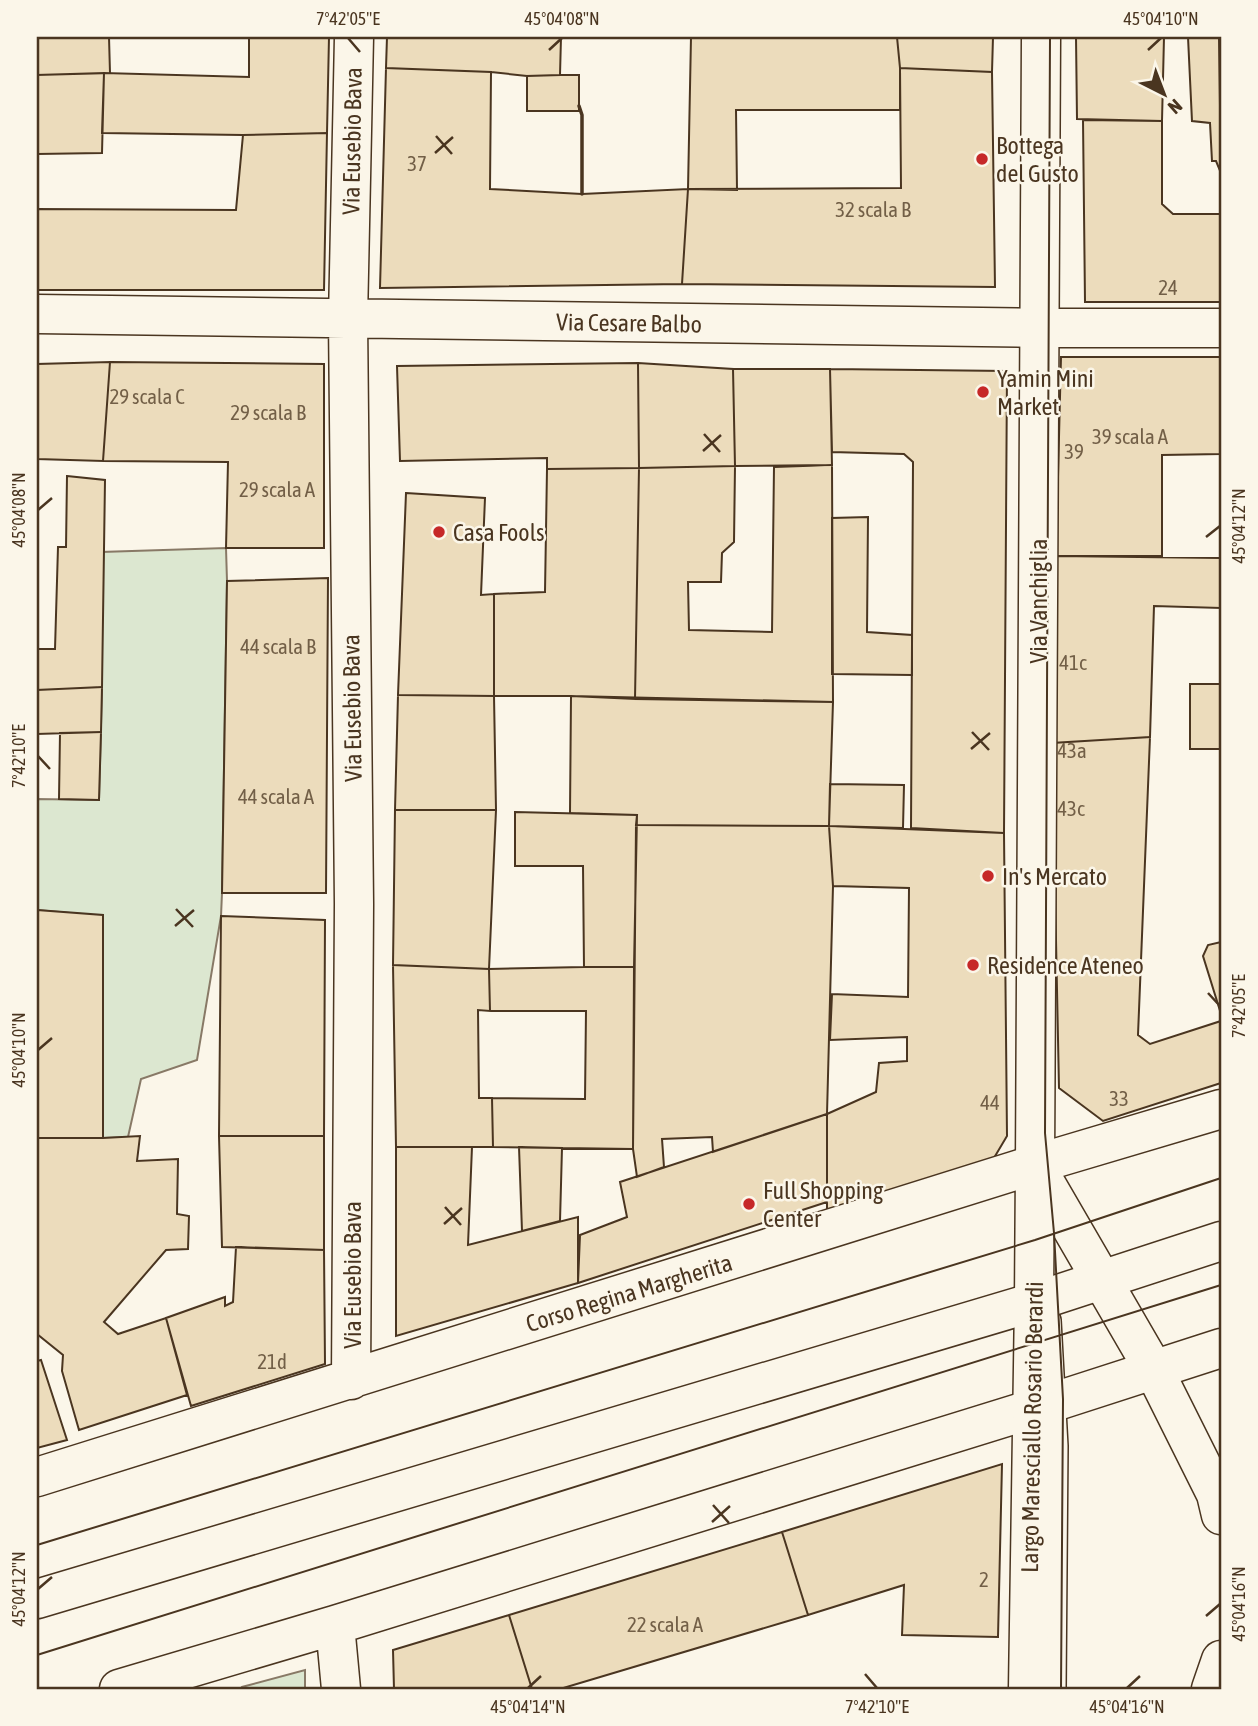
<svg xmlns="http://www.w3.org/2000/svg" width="1258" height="1726" viewBox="0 0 1258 1726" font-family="'Asap Condensed',sans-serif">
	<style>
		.green { fill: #dce7d0; stroke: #887966; stroke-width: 2 }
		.building { fill: #ecdcbc; stroke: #4a3520; stroke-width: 2 }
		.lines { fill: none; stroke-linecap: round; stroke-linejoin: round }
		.lane-casing { stroke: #4a3520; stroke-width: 22 }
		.street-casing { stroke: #4a3520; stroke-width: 41 }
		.secondary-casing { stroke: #4a3520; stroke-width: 41 }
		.primary-casing { stroke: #4a3520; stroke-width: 41 }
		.lane { stroke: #fbf6e9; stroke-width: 19 }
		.street { stroke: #fbf6e9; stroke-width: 38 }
		.secondary { stroke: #fbf6e9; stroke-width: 38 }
		.primary { stroke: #fbf6e9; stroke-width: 38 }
		.tram { stroke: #4a3520; stroke-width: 2 }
		.wall { stroke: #4a3520; stroke-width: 3.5 }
		.ticks { fill: none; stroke: #4a3520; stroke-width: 2.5 }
		.poi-dot { fill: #c62828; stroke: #fbf6e9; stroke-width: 2.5 }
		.labels { text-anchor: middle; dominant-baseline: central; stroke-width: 5; stroke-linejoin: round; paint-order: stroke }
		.number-label { font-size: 21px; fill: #725f47 }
		.street-label { font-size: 24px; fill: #4a3520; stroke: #fbf6e9 }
		.poi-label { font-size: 24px; fill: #4a3520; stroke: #fbf6e9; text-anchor: start }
		.neatline { fill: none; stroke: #4a3520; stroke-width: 2.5 }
		.ticks-label { font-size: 18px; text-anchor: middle; fill: #4a3520 }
	</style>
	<rect width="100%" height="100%" fill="#fbf6e9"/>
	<path class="green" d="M 226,548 L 227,581 L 222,893 L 221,916 L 197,1060 L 141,1079 L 128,1137 L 103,1138 L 103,916 L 37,910 L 37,799 L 99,800 L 102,687 L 101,552 Z
		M 305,1670 L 305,1689 L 240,1689 L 242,1687 Z"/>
	<path class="building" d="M 37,37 L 109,37 L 110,73 L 37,75 Z
		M 249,37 L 329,37 L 327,133 L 243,135 L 102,133 L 104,73 L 249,77 Z
		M 387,37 L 561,37 L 560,75 L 527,76 L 491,72 L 386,68 Z
		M 691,37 L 897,37 L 900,68 L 900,110 L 736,110 L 737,190 L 688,189 Z
		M 897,37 L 993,37 L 992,72 L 900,68 Z
		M 1076,37 L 1164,37 L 1162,121 L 1077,119 Z
		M 1188,37 L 1219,37 L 1221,173 L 1216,161 L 1212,161 L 1210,123 L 1192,121 Z
		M 386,68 L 491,72 L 490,189 L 582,194 L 688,189 L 682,284 L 380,288 Z
		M 900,68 L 992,72 L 995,287 L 682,284 L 688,189 L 901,188 Z
		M 104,73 L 102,153 L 37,154 L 37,75 Z
		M 560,75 L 579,75 L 579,111 L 527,111 L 527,76 Z
		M 1083,120 L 1162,121 L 1162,204 L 1173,214 L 1221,214 L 1221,302 L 1085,302 Z
		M 327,133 L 324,290 L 37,290 L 37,209 L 236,210 L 243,135 Z
		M 1061,357 L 1221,357 L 1221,454 L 1162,455 L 1162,556 L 1056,556 Z
		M 110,362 L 324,364 L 324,548 L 226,548 L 228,462 L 103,461 Z
		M 110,362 L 103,461 L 37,459 L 37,364 Z
		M 638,363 L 733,369 L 735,466 L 639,468 Z
		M 638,363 L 639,468 L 547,469 L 547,458 L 400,461 L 397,366 Z
		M 733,369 L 830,369 L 832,465 L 735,466 Z
		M 830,369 L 1007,371 L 1004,833 L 911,828 L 913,462 L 904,454 L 832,452 Z
		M 832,465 L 833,702 L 635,699 L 639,468 L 735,466 L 734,542 L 722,553 L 721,582 L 688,582 L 689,630 L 772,632 L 774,467 Z
		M 639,468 L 635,699 L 571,696 L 494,696 L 494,594 L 545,592 L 547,469 Z
		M 67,476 L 105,480 L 102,687 L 37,690 L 37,649 L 55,649 L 58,547 L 66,547 Z
		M 406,493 L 485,498 L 481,595 L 494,594 L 494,696 L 398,695 Z
		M 868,517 L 867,632 L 912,635 L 912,675 L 832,674 L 832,518 Z
		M 1056,556 L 1221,558 L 1221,608 L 1154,606 L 1150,737 L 1052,743 Z
		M 328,578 L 326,893 L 222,893 L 227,581 Z
		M 1190,684 L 1221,684 L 1221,749 L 1190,749 Z
		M 102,687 L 101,732 L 37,734 L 37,690 Z
		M 398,695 L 494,696 L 496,810 L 395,810 Z
		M 571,696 L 833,702 L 829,826 L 636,825 L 637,815 L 570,813 Z
		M 101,732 L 99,800 L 59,799 L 60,733 Z
		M 1150,737 L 1138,1035 L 1150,1044 L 1221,1021 L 1221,1083 L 1103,1121 L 1059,1088 L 1052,743 Z
		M 830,784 L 904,785 L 903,828 L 829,826 Z
		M 395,810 L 496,810 L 489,969 L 393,965 Z
		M 515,812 L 637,815 L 634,967 L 584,967 L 583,866 L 515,866 Z
		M 636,825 L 829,826 L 833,886 L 827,1114 L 713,1152 L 712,1137 L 662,1139 L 664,1167 L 637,1177 L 633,1149 Z
		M 829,826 L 1004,833 L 1007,1136 L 991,1163 L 827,1212 L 827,1114 L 876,1092 L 879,1063 L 907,1061 L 907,1037 L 830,1040 L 832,994 L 908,997 L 909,888 L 833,886 Z
		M 37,910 L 103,915 L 103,1138 L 37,1138 Z
		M 221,916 L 325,920 L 324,1136 L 219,1136 Z
		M 1221,942 L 1221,1014 L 1203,956 L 1208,945 Z
		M 393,965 L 489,969 L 490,1011 L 478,1010 L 479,1098 L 492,1098 L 493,1147 L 396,1147 Z
		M 584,967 L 634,967 L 633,1149 L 493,1147 L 492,1098 L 585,1099 L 586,1011 L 490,1011 L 489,969 Z
		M 827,1114 L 827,1202 L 578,1283 L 580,1235 L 627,1217 L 620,1182 Z
		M 140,1136 L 137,1161 L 178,1159 L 177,1214 L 189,1216 L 188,1249 L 166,1250 L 104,1322 L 118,1334 L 166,1318 L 187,1395 L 79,1430 L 62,1371 L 63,1355 L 37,1334 L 37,1138 L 103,1138 Z
		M 219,1136 L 324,1136 L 324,1250 L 222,1247 Z
		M 396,1147 L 472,1147 L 468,1245 L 578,1217 L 578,1283 L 396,1336 Z
		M 519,1147 L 562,1148 L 560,1221 L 522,1231 Z
		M 236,1247 L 324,1250 L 325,1364 L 191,1406 L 166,1318 L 225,1297 L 225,1306 L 233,1302 Z
		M 41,1360 L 67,1440 L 37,1448 L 37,1361 Z
		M 1002,1464 L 998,1637 L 902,1635 L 904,1585 L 808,1615 L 782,1532 Z
		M 782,1532 L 808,1615 L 560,1689 L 532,1689 L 509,1615 Z
		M 509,1615 L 532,1689 L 394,1689 L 393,1650 Z"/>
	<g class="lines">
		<defs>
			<path id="lane" d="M 1051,1320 L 1058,1446 L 1056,1689"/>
			<path id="street" d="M 37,314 L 1049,328 L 1221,328
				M 1034,1302 L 1035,1165
				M 351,1380 L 354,904 L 348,319 L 354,37
				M 37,1477 L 1046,1161 L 1221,1109
				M 335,1625 L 341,1689
				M 119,1689 L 335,1625 L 1032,1409 L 1221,1348"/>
			<path id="secondary" d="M 1041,37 L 1035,1165 L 1154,1370 L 1216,1494 L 1221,1515
				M 1028,1689 L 1034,1302
				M 1211,1689 L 1221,1660"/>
			<path id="primary" d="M 37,1599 L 1034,1302 L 1221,1241"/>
		</defs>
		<use href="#lane" class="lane-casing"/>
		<use href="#street" class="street-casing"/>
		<use href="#secondary" class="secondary-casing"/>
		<use href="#primary" class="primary-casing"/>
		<use href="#lane" class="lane"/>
		<use href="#street" class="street"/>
		<use href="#secondary" class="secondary"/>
		<use href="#primary" class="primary"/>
		<path class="tram" d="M 1050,37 L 1045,1133 L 1054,1233 L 1063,1399 L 1061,1689
			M 37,1545 L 1035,1240 L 1221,1178
			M 37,1655 L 1221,1285"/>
		<path class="wall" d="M 579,106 L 582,115 L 582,194"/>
	</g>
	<path class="ticks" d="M 348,38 L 360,52M 549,50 L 562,38M 1148,50 L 1161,38M 436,136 L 452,154M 435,153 L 453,137M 704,434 L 720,452M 703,451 L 721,435M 38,510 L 52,498M 1206,537 L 1220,526M 972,732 L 989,750M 971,749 L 990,733M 38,756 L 50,769M 176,909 L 193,927M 175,926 L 194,910M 1208,993 L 1220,1006M 38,1050 L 52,1038M 445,1207 L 461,1225M 444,1224 L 462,1208M 713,1505 L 729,1523M 712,1522 L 730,1506M 38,1589 L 52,1577M 1206,1616 L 1220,1604M 865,1674 L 877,1688M 528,1688 L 541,1676M 1127,1688 L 1140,1676"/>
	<g class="poi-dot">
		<circle cx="982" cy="159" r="7"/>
		<circle cx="983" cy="392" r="7"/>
		<circle cx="439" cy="532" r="7"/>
		<circle cx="988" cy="876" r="7"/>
		<circle cx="973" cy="965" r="7"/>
		<circle cx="749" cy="1204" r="7"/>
	</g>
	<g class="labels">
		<g class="number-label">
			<text x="417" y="163">37</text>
			<text x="873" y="209">32 scala B</text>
			<text x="1168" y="287">24</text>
			<text x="147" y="396">29 scala C</text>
			<text x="268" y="412">29 scala B</text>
			<text x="1130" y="436">39 scala A</text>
			<text x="1074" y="451">39</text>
			<text x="277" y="489">29 scala A</text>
			<text x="278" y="646">44 scala B</text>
			<text x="1073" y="662">41c</text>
			<text x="1072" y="750">43a</text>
			<text x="276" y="796">44 scala A</text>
			<text x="1071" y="808">43c</text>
			<text x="1119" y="1098">33</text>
			<text x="990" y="1102">44</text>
			<text x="272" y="1361">21d</text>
			<text x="984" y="1579">2</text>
			<text x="665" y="1624">22 scala A</text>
		</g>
		<g class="street-label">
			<text transform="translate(352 141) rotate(-89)">Via Eusebio Bava</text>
			<text transform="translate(629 323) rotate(1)">Via Cesare Balbo</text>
			<text transform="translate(1038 601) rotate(-90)">Via Vanchiglia</text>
			<text transform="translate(352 708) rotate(-91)">Via Eusebio Bava</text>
			<text transform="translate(352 1275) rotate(-90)">Via Eusebio Bava</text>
			<text transform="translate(629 1293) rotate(-17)">Corso Regina Margherita</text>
			<text transform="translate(1032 1427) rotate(-89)">Largo Maresciallo Rosario Berardi</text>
		</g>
		<g class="poi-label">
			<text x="996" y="145">Bottega<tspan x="996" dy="28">del Gusto</tspan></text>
			<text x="997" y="378">Yamin Mini<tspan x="997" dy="28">Market</tspan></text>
			<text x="453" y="532">Casa Fools</text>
			<text x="1002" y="876">In's Mercato</text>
			<text x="987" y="965">Residence Ateneo</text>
			<text x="763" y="1190">Full Shopping<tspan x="763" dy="28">Center</tspan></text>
		</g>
	</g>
	<rect width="1258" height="1726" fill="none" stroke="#fbf6e9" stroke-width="77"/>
	<g transform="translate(1164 94) rotate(138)" stroke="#fbf6e9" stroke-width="5" paint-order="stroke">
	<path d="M0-5L12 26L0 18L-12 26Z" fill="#4a3520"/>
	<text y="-10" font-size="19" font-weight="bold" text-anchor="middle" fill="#4a3520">N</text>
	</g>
	<rect x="38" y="38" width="1182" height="1650" class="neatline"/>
	<g class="ticks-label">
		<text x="348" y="25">7°42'05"E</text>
		<text x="562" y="25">45°04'08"N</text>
		<text x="1161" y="25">45°04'10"N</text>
		<text transform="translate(19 510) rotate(-90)" y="6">45°04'08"N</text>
		<text transform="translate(1239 526) rotate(-90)" y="6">45°04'12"N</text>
		<text transform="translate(19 756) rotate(-90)" y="6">7°42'10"E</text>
		<text transform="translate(1239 1006) rotate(-90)" y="6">7°42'05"E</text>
		<text transform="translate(19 1050) rotate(-90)" y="6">45°04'10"N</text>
		<text transform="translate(19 1589) rotate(-90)" y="6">45°04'12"N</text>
		<text transform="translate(1239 1604) rotate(-90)" y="6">45°04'16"N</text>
		<text x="528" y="1713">45°04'14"N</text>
		<text x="877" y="1713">7°42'10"E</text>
		<text x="1127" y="1713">45°04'16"N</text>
	</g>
</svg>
